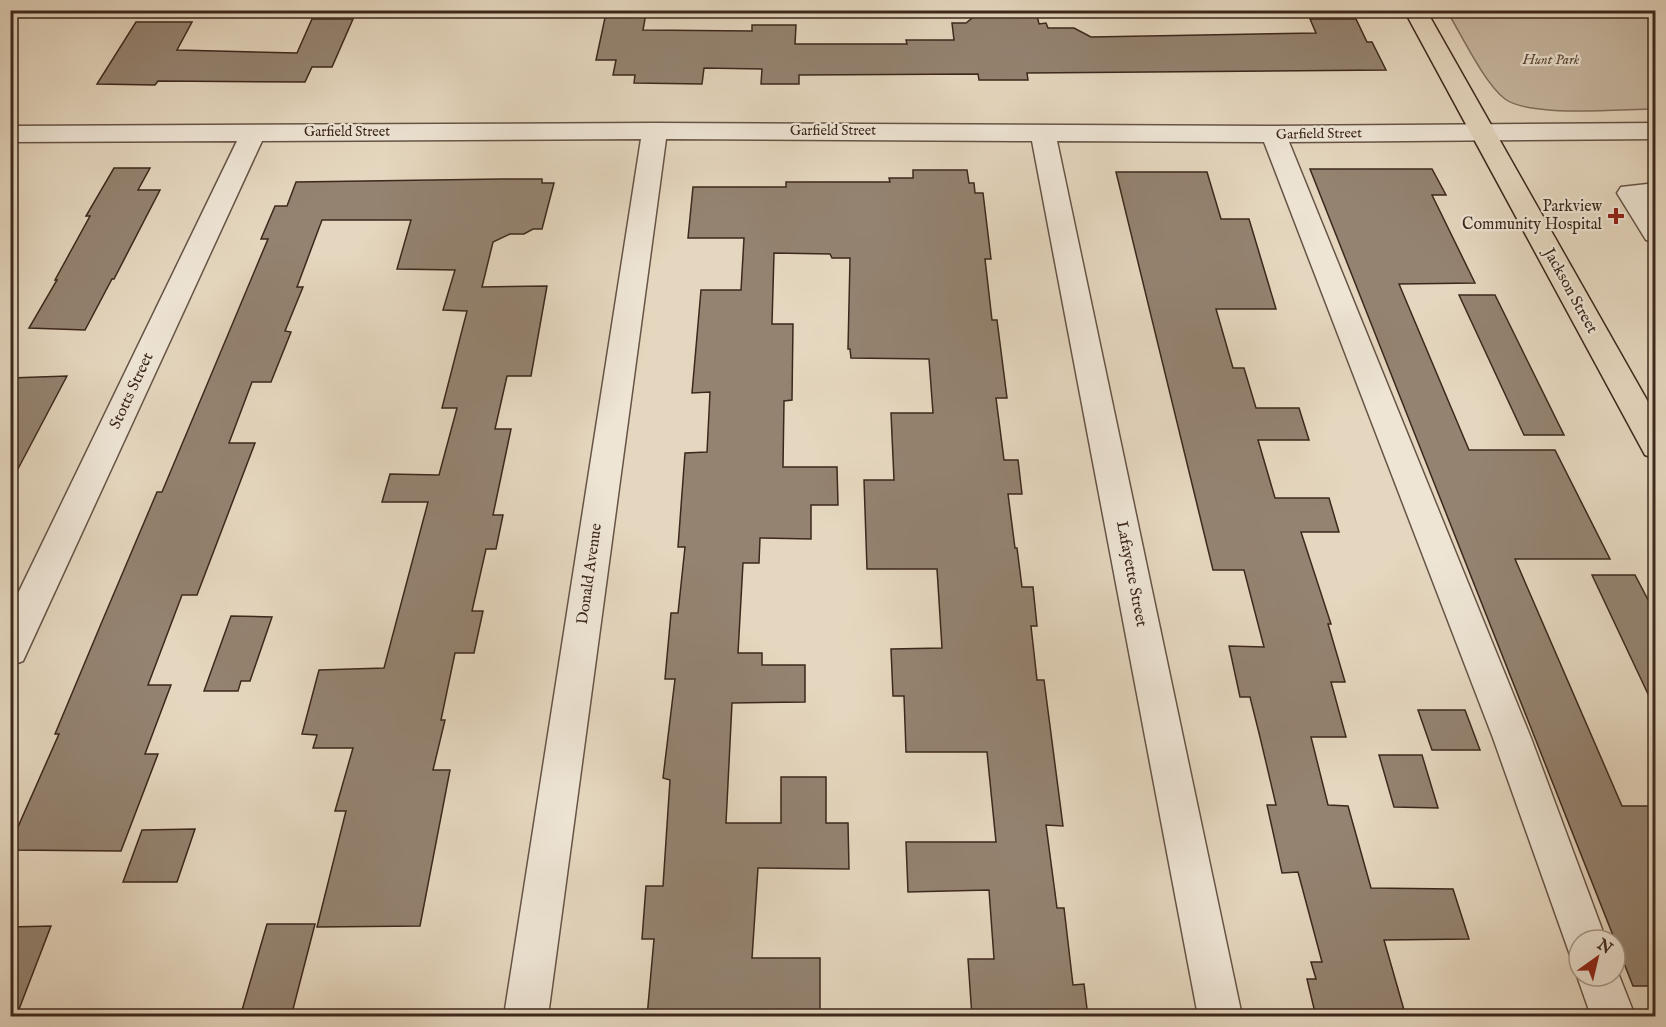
<svg xmlns="http://www.w3.org/2000/svg" width="1666" height="1027" viewBox="0 0 1666 1027" font-family="'IM FELL English',serif">
	<style>
		.green { fill: #c8b9a3; stroke: #827060; stroke-width: 1.5 }
		.building { fill: #948371; stroke: #3d281d; stroke-width: 1.5 }
		.lines { fill: none; stroke-linecap: round; stroke-linejoin: round }
		.minor-casing { stroke: #675446; stroke-width: 3 }
		.major-casing { stroke: #3d281d; stroke-width: 3 }
		.minor { fill: #eee5d5; fill-rule: evenodd }
		.major { fill: #e5d7bf; fill-rule: evenodd }
		.poi-dot { fill: #8f2418; stroke: #eee5d5; stroke-width: 2 }
		.labels { text-anchor: middle; dominant-baseline: central; stroke-width: 4.5; stroke-linejoin: round; paint-order: stroke }
		.far-park-label { font-size: 14px; font-style: italic; fill: #594538; stroke: #eee5d5 }
		.far-street-label { font-size: 14px; fill: #3d281d; stroke: #eee5d5 }
		.poi-label { font-size: 16px; fill: #3d281d; stroke: #eee5d5; text-anchor: end }
		.street-label { font-size: 16px; fill: #3d281d; stroke: #eee5d5 }
	</style>
	<rect width="100%" height="100%" fill="#e5d7bf"/>
	<filter id="stains"><feTurbulence type="fractalNoise" baseFrequency=".00333" numOctaves="4"/><feColorMatrix values="0 0 0 0 .2 0 0 0 0 .09 0 0 0 0 .02 0 0 0 .5 -.17"/></filter>
	<radialGradient id="worn" r=".72"><stop offset=".6" stop-color="#630" stop-opacity="0"/><stop offset="1" stop-color="#630" stop-opacity=".3"/></radialGradient>
	<path class="green" d="M 1447,11 L 1655,11 L 1655,109 C 1621,109 1531,118 1505,99 C 1484,83 1461,34 1447,11 Z"/>
	<path class="building" d="M 982,10 L 1036,11 L 1039,24 L 1046,23 L 1048,28 L 1074,28 L 1091,37 L 1316,33 L 1310,19 L 1356,19 L 1367,42 L 1372,42 L 1386,70 L 1027,73 L 1028,80 L 979,80 L 978,74 L 799,75 L 799,84 L 761,84 L 762,69 L 704,68 L 702,84 L 634,83 L 635,75 L 613,75 L 616,60 L 596,60 L 606,13 L 646,13 L 643,30 L 752,31 L 752,25 L 796,25 L 795,44 L 907,44 L 906,40 L 954,40 L 952,23 L 966,23 Z
		M 312,19 L 353,19 L 332,67 L 312,67 L 305,82 L 158,81 L 155,85 L 97,84 L 136,22 L 192,22 L 177,50 L 297,53 Z
		M 114,168 L 150,168 L 138,190 L 160,190 L 114,279 L 112,279 L 85,330 L 29,328 L 57,280 L 55,280 L 90,216 L 86,216 Z
		M 1310,169 L 1432,169 L 1446,195 L 1432,195 L 1475,283 L 1399,284 L 1469,450 L 1555,450 L 1610,559 L 1515,559 L 1622,806 L 1656,806 L 1656,986 L 1633,986 Z
		M 913,170 L 967,170 L 969,183 L 974,183 L 975,193 L 983,193 L 991,259 L 985,259 L 992,320 L 997,320 L 1007,398 L 996,398 L 1004,460 L 1018,460 L 1022,494 L 1008,494 L 1015,548 L 1017,548 L 1022,587 L 1033,587 L 1037,626 L 1031,626 L 1037,680 L 1044,680 L 1063,826 L 1046,825 L 1057,908 L 1064,908 L 1073,985 L 1084,984 L 1088,1017 L 972,1017 L 968,959 L 994,959 L 989,890 L 908,892 L 906,842 L 996,842 L 987,752 L 906,752 L 904,696 L 893,696 L 891,649 L 942,648 L 937,569 L 867,569 L 864,480 L 894,480 L 891,413 L 933,413 L 929,359 L 851,358 L 850,349 L 848,349 L 850,258 L 832,258 L 830,254 L 774,253 L 772,324 L 793,324 L 792,400 L 784,401 L 783,467 L 837,467 L 838,505 L 811,505 L 811,539 L 760,538 L 759,563 L 743,563 L 738,653 L 762,653 L 762,665 L 805,665 L 805,702 L 732,703 L 726,823 L 781,823 L 781,777 L 826,777 L 826,823 L 848,823 L 849,869 L 758,868 L 752,958 L 820,958 L 820,1012 L 740,1011 L 740,1017 L 647,1017 L 654,939 L 642,939 L 646,886 L 663,886 L 670,780 L 663,778 L 675,679 L 665,679 L 671,613 L 678,613 L 685,547 L 678,547 L 685,453 L 707,452 L 710,392 L 692,393 L 701,290 L 741,290 L 744,238 L 688,238 L 693,187 L 786,187 L 786,182 L 890,182 L 889,178 L 913,178 Z
		M 1116,172 L 1207,172 L 1221,219 L 1249,219 L 1276,309 L 1216,309 L 1233,368 L 1244,368 L 1256,408 L 1299,408 L 1309,440 L 1258,440 L 1275,498 L 1329,498 L 1339,532 L 1301,532 L 1331,624 L 1328,624 L 1345,682 L 1331,682 L 1346,737 L 1311,737 L 1328,805 L 1348,806 L 1371,888 L 1453,889 L 1469,939 L 1384,940 L 1406,1017 L 1316,1017 L 1307,979 L 1316,979 L 1311,962 L 1322,962 L 1298,872 L 1282,873 L 1267,805 L 1276,805 L 1260,737 L 1250,697 L 1240,697 L 1229,646 L 1264,647 L 1244,570 L 1213,570 Z
		M 502,179 L 542,179 L 542,183 L 554,183 L 542,229 L 533,229 L 524,234 L 510,234 L 493,242 L 482,287 L 547,286 L 531,376 L 507,376 L 495,429 L 511,429 L 493,515 L 503,515 L 496,549 L 486,549 L 472,611 L 483,611 L 474,653 L 455,653 L 441,720 L 445,720 L 433,770 L 450,770 L 420,926 L 317,927 L 346,811 L 335,811 L 353,748 L 313,748 L 317,735 L 302,734 L 319,670 L 384,668 L 428,502 L 382,502 L 390,474 L 439,475 L 457,408 L 442,408 L 467,311 L 443,310 L 455,270 L 397,269 L 411,220 L 322,220 L 297,287 L 303,287 L 285,331 L 291,332 L 271,382 L 252,382 L 229,443 L 255,443 L 197,595 L 182,595 L 148,685 L 171,685 L 145,754 L 158,754 L 121,851 L 10,850 L 10,845 L 59,734 L 55,734 L 101,624 L 157,492 L 162,492 L 268,239 L 261,239 L 275,206 L 287,206 L 296,182 Z
		M 1459,295 L 1495,295 L 1564,435 L 1524,435 Z
		M 67,376 L 10,484 L 10,378 Z
		M 1592,575 L 1635,575 L 1656,615 L 1656,711 Z
		M 231,616 L 272,617 L 250,681 L 241,681 L 238,691 L 204,691 Z
		M 1418,710 L 1465,710 L 1480,750 L 1432,750 Z
		M 1379,755 L 1422,755 L 1438,808 L 1394,807 Z
		M 195,829 L 177,882 L 123,882 L 142,830 Z
		M 267,924 L 315,924 L 291,1017 L 240,1017 Z
		M 51,926 L 16,1017 L 10,1017 L 10,927 Z"/>
	<g class="lines">
		<defs>
			<path id="minor" d="M 655,123 L 1273,126 L 1656,123 L 1656,139 L 1289,142 L 1531,738 L 1606,940 L 1579,940 L 1579,958 L 1570,955 L 1493,738 L 1264,142 L 1057,141 L 1242,1016 L 1198,1016 L 1032,141 L 666,139 L 548,1016 L 504,1016 L 641,139 L 262,141 L 23,661 L 10,666 L 10,610 L 237,141 L 10,142 L 10,126 Z
				M 1656,183 L 1656,201 L 1649,201 L 1656,211 L 1656,242 L 1646,240 L 1617,193 L 1621,187 Z
				M 1615,965 L 1635,1016 L 1591,1016 L 1577,976 L 1579,970 L 1579,976 L 1615,976 Z"/>
			<path id="major" d="M 1404,10 L 1426,10 L 1656,416 L 1656,459 L 1645,455 Z"/>
		</defs>
		<use href="#minor" class="minor-casing"/>
		<use href="#major" class="major-casing"/>
		<use href="#minor" class="minor"/>
		<use href="#major" class="major"/>
	</g>
	<path class="poi-dot" d="M1613 207h6v6h6v6h-6v6h-6v-6h-6v-6h6z"/>
	<g class="labels">
		<g class="far-park-label">
			<text x="1551" y="60">Hunt Park</text>
		</g>
		<g class="far-street-label">
			<text x="833" y="131">Garfield Street</text>
			<text x="347" y="132">Garfield Street</text>
			<text transform="translate(1319 134) rotate(-1)">Garfield Street</text>
		</g>
		<g class="poi-label">
			<text x="1602" y="207">Parkview<tspan x="1602" dy="18">Community Hospital</tspan></text>
		</g>
		<g class="street-label">
			<text transform="translate(1570 291) rotate(61)">Jackson Street</text>
			<text transform="translate(132 391) rotate(-65)">Stotts Street</text>
			<text transform="translate(590 574) rotate(-82)">Donald Avenue</text>
			<text transform="translate(1131 574) rotate(79)">Lafayette Street</text>
		</g>
	</g>
	<rect width="1666" height="1027" fill="none" stroke="#e5d7bf" stroke-width="36"/>
	<rect x="12" y="12" width="1642" height="1003" fill="none" stroke="#3d281d" stroke-width="3"/>
	<rect x="18" y="18" width="1630" height="991" fill="none" stroke="#3d281d" stroke-width="1.5"/>
	<g transform="translate(1597 958) rotate(34)"><circle r="28" fill="#eee5d5" stroke="#a7998b" stroke-width="1.5"/>
	<path d="M0-4.5L10 22L0 15L-10 22Z" fill="#8f2418"/>
	<text y="-9" font-size="16" font-weight="bold" text-anchor="middle" fill="#3d281d">N</text>
	</g>
	<rect width="100%" height="100%" filter="url(#stains)"/>
	<rect width="100%" height="100%" fill="url(#worn)"/>
</svg>
